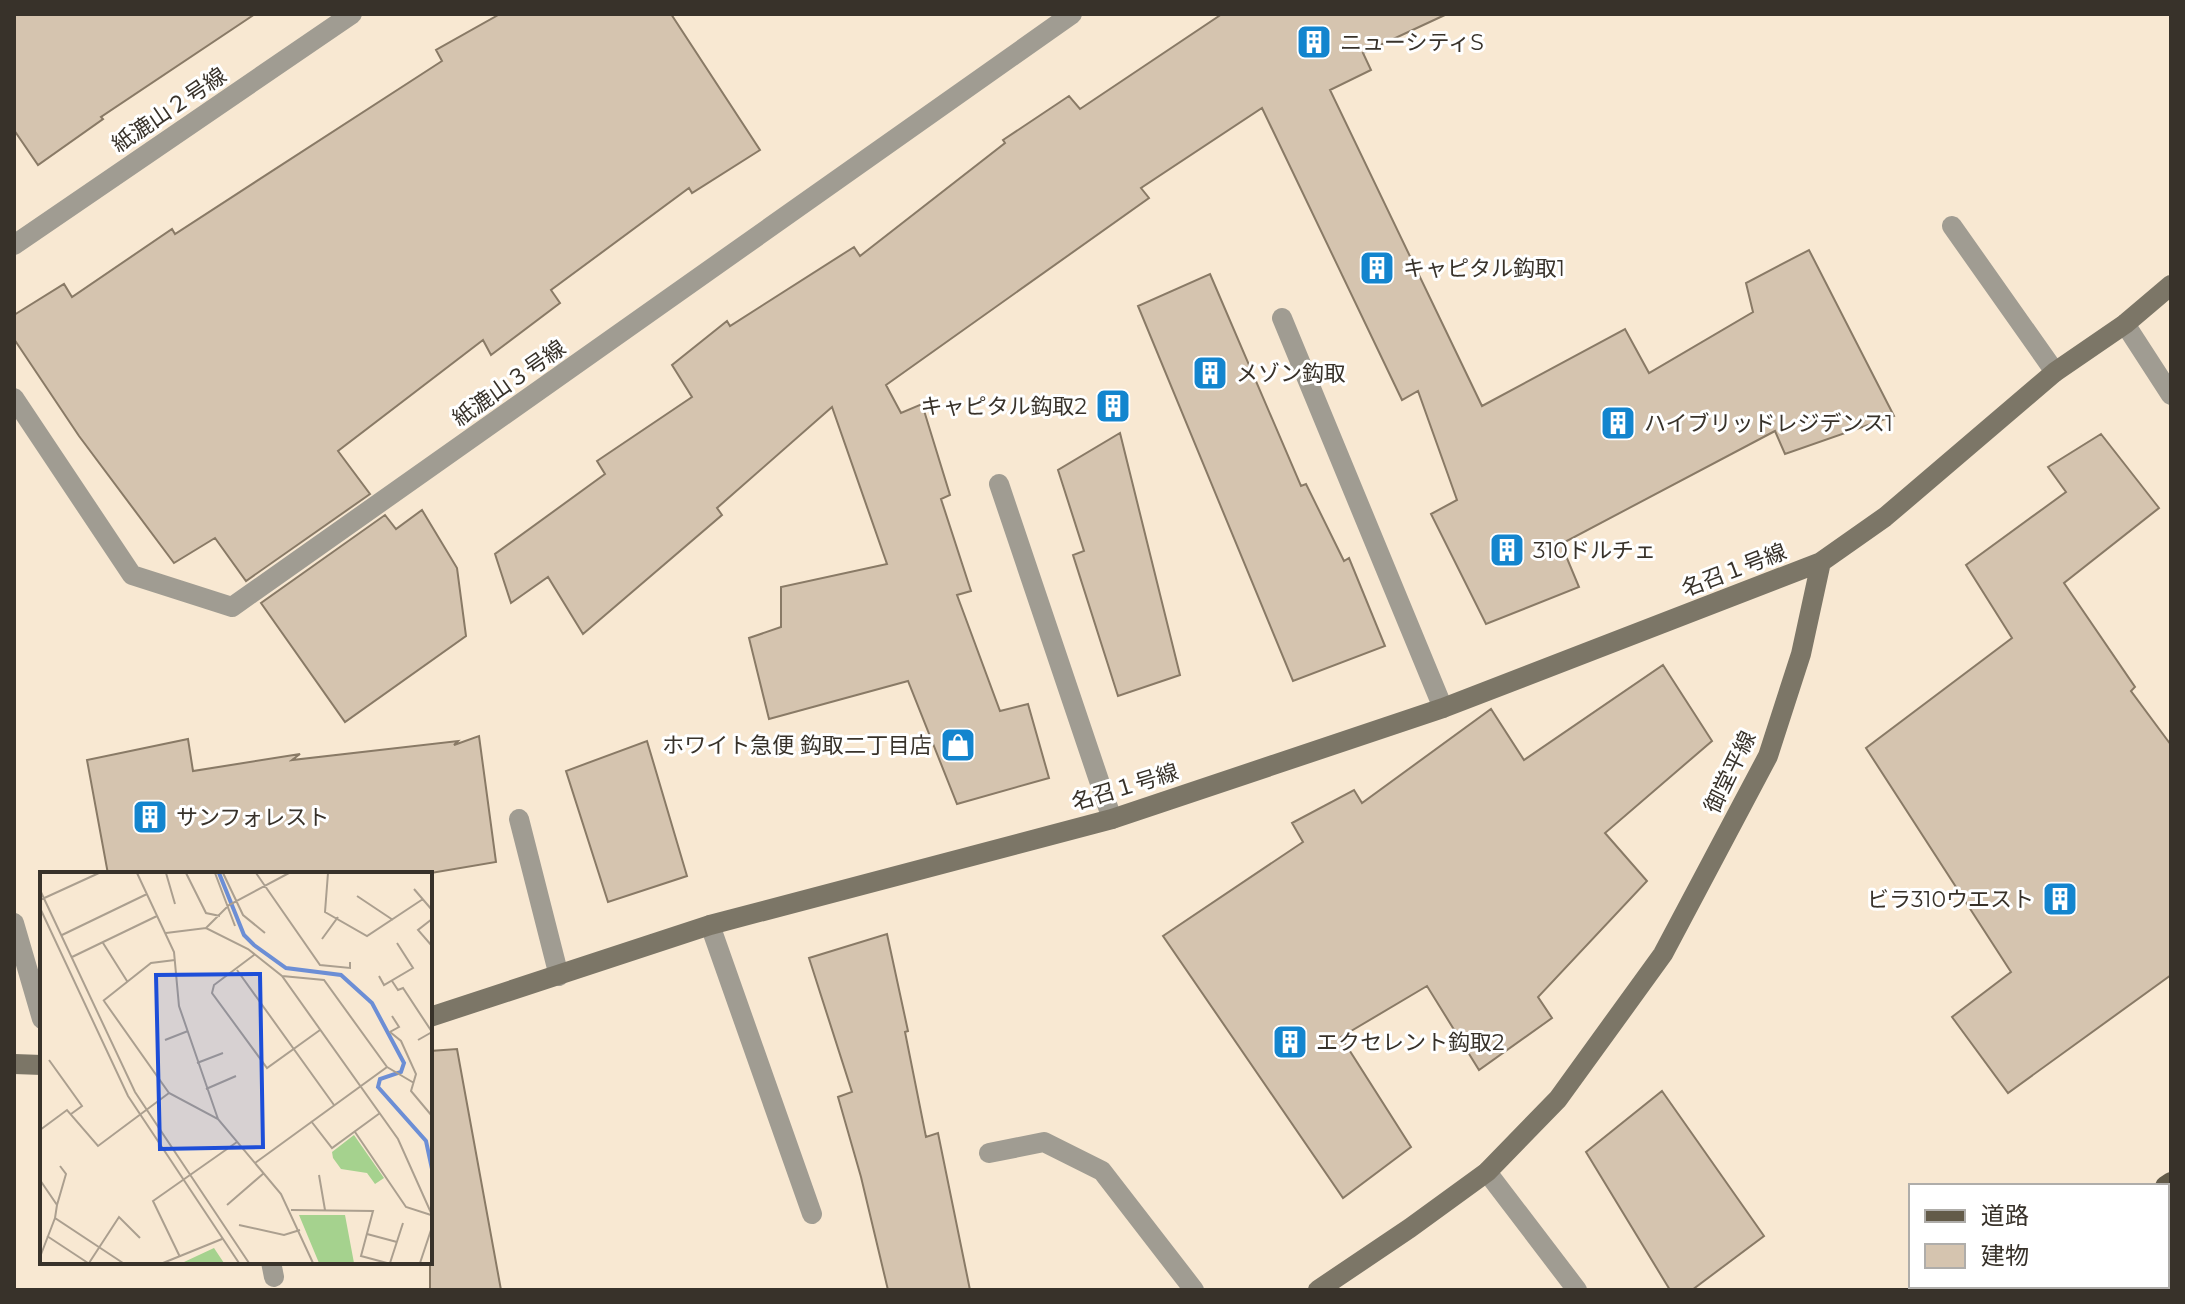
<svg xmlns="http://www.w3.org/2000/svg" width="2185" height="1304" viewBox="0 0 2185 1304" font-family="Montserrat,'Noto Sans JP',sans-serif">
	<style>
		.building { fill: #d5c4af; stroke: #897a66; stroke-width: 2 }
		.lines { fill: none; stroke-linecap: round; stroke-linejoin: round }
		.lane { stroke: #a09c92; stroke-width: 20 }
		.street { stroke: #a09c92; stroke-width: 20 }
		.secondary { stroke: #7c7667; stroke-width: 20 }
		.primary { stroke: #635b49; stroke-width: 20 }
		.labels { text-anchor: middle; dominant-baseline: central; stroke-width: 6; stroke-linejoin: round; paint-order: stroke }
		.poi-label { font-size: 22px; fill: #38322a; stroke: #fff; text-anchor: start }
		.street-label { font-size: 22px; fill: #38322a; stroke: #fff }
		.inset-river { fill: none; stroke: #6c8ed5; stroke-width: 4 }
		.inset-road { fill: none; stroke: #ab9f8f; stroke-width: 2 }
		.view { fill: #1d4ed8; fill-opacity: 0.15; stroke: #1d4ed8; stroke-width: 4 }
		.inset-edge { fill: none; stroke: #38322a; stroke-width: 4 }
	</style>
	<rect width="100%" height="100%" fill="#f8e8d2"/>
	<path class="building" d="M 14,14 L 255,14 L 101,117 L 103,119 L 38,165 L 14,130 Z
		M 500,14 L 671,14 L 760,150 L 692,193 L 689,188 L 551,290 L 560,303 L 491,355 L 483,340 L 338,451 L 370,494 L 246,581 L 215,538 L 174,563 L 79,436 L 14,339 L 14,315 L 64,284 L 72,297 L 172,229 L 175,234 L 442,61 L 436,50 Z
		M 1222,14 L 1447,14 L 1363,53 L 1371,70 L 1330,90 L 1482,406 L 1625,329 L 1649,373 L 1753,312 L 1746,283 L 1809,250 L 1894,416 L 1785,454 L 1775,431 L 1561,544 L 1579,587 L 1486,624 L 1431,514 L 1457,500 L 1418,391 L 1402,400 L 1262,108 L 1141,188 L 1149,198 L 886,385 L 901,413 L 922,404 L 950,495 L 941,499 L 971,591 L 957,595 L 1000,711 L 1028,704 L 1049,778 L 957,804 L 908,681 L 769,719 L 749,638 L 781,627 L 781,587 L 887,564 L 832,407 L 717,508 L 722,515 L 583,634 L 548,577 L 511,603 L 495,554 L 605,474 L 597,461 L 692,397 L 672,365 L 727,321 L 730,326 L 854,247 L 860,256 L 1005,143 L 1003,140 L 1069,96 L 1080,109 Z
		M 1210,274 L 1301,486 L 1306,484 L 1344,561 L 1349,558 L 1385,646 L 1293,681 L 1138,306 Z
		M 1120,433 L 1180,675 L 1118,696 L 1073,555 L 1084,551 L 1058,470 Z
		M 2101,434 L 2159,508 L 2064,583 L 2135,687 L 2131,691 L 2171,745 L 2171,975 L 2008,1093 L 1952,1017 L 2011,972 L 1866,748 L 2012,638 L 1966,565 L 2066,492 L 2048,467 Z
		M 422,510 L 457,568 L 466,636 L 345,722 L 261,603 L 385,515 L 396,529 Z
		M 1663,665 L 1712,741 L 1605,833 L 1647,881 L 1538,997 L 1552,1018 L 1479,1070 L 1427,986 L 1341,1037 L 1411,1147 L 1343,1198 L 1163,936 L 1303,842 L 1292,823 L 1354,790 L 1362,803 L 1491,709 L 1524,760 Z
		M 479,736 L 496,862 L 425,874 L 108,874 L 87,760 L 188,739 L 193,771 L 300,754 L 292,760 L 458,741 L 454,745 Z
		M 647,741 L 687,876 L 608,902 L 566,771 Z
		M 887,934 L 908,1031 L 905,1032 L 926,1137 L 938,1133 L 970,1290 L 888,1290 L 861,1177 L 838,1097 L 852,1092 L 809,958 Z
		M 457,1049 L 501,1290 L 430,1290 L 430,1051 Z
		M 1662,1091 L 1764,1236 L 1692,1290 L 1670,1290 L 1586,1152 Z"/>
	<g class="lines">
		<path class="lane" d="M 1952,226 L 2055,372
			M 989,1153 L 1044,1142 L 1102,1171 L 1194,1290"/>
		<path class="street" d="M 14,245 L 352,14
			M 1282,318 L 1443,708
			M 2125,324 L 2171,395
			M 14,398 L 132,575 L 232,607 L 1072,14
			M 999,484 L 1112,819
			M 519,819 L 559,976
			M 14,923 L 42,1019
			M 710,925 L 812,1214
			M 1487,1172 L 1577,1290
			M 271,1262 L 274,1277"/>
		<path class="secondary" d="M 430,1017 L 710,925 L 1112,819 L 1443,708 L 1821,562
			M 14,1064 L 42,1065
			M 1318,1290 L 1410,1228 L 1487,1172 L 1558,1099 L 1663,954 L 1768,756 L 1801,654 L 1821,562 L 1885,517 L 2055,372 L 2125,324 L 2171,285"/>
		<path class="primary" d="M 2165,1186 L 2171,1182
			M 1995,1290 L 2001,1286"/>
	</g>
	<defs>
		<symbol id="building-square" viewBox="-11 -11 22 22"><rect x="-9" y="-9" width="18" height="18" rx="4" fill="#1385ce" stroke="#fff"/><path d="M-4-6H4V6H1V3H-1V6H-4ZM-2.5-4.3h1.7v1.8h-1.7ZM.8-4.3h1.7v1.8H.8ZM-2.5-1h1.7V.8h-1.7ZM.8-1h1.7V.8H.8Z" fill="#fff"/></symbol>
		<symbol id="shop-square" viewBox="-11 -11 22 22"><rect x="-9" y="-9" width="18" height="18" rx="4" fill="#1385ce" stroke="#fff"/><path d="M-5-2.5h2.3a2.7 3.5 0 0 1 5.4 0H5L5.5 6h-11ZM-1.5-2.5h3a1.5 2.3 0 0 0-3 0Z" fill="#fff"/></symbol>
	</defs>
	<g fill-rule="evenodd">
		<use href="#building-square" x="1294" y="22" width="40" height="40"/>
		<use href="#building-square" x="1357" y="248" width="40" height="40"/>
		<use href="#building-square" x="1190" y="353" width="40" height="40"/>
		<use href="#building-square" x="1093" y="386" width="40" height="40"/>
		<use href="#building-square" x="1598" y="403" width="40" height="40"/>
		<use href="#building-square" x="1487" y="530" width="40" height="40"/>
		<use href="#shop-square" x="938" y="725" width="40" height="40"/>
		<use href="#building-square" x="130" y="797" width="40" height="40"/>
		<use href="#building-square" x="2040" y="879" width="40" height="40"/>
		<use href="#building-square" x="1270" y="1022" width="40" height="40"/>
	</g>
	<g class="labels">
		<g class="poi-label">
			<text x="1340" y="42">ニューシティS</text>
			<text x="1403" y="268">キャピタル鈎取1</text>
			<text x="1236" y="373">メゾン鈎取</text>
			<text x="1087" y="406" text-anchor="end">キャピタル鈎取2</text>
			<text x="1644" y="423">ハイブリッドレジデンス1</text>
			<text x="1533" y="550">310ドルチェ</text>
			<text x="932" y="745" text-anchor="end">ホワイト急便 鈎取二丁目店</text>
			<text x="176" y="817">サンフォレスト</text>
			<text x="2034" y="899" text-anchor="end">ビラ310ウエスト</text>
			<text x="1316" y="1042">エクセレント鈎取2</text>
		</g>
		<g class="street-label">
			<text transform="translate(169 110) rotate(-34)">紙漉山２号線</text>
			<text transform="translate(509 383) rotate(-35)">紙漉山３号線</text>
			<text transform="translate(1734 570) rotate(-21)">名召１号線</text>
			<text transform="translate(1730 772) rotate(-64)">御堂平線</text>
			<text transform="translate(1125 787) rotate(-17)">名召１号線</text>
		</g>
	</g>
	<g transform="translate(40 872)">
		<rect width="392" height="392" fill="#f8e8d2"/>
		<path d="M 314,263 L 344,306 L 335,312 L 327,301 L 301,297 L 293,286 L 292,280 ZM 259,343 L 305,343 L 314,391 L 279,391 ZM 174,376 L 184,391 L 131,391 L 144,390 Z" fill="#a5d28e"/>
		<path class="inset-river" d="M 179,1 L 204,63 L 214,73 L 246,96 L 301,103 L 332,131 L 364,191 L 361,200 L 340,207 L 338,215 L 386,269 L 392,297"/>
		<path class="inset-road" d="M 97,1 L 134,80 L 139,134 L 178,247M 126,1 L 135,32M 146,1 L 166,41 L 180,44M 175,1 L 195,54M 183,1 L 203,43 L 225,61M 216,1 L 280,93 L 310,96 L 310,90M 288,1 L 285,40 L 327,64 L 383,27M 311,1 L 339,1M 374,17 L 392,38M 0,18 L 95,220 L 209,391M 317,24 L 353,48M 0,28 L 59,1M 0,36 L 88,224 L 199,391M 392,47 L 378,58 L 392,74M 166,56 L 189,33 L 249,1M 126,61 L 166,56 L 208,77 L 242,104 L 358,267 L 392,343M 22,63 L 107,22M 282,67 L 298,45M 63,71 L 87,109M 214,83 L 174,113 L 172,121 L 227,196 L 280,158M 32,85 L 117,44M 197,98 L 294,233M 339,104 L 344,113 L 373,96 L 357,71M 352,109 L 358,118 L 363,116 L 392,160 L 378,168M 63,129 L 111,91 L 135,88M 64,129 L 129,221 L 178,247 L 241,322 L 273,391M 352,144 L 359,155 L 350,160 L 361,169 L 376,202 L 371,219 L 392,244M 125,168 L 148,159M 9,188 L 42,234 L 31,242M 157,191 L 183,181M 347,195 L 374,211M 166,217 L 196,204M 271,249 L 292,276 L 340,241M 0,258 L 27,238 L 58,274 L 129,221M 315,260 L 366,335 L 391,343M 215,291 L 347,195 L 284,108 L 242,104M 279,303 L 285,338M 0,308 L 17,333 L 15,346 L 83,391M 17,333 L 26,302 L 20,294M 187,333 L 224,301M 251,338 L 333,339 L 321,384 L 347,391M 199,353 L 244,363 L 260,358M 327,362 L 357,370M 7,364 L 48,391M 0,385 L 15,346M 140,385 L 113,329 L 197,270M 49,391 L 79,345 L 100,366M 123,391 L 182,367M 350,391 L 363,351M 380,391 L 391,358"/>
		<path class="view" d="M 220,102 L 223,275 L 120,277 L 116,103 Z"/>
		<rect width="392" height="392" class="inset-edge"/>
	</g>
	<rect width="2185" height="1304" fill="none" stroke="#38322a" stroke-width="32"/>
	<rect x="1909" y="1184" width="260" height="104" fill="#ffffff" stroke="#afadaa" stroke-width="2"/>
	<rect x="1925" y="1210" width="40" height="12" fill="#635b49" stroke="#afadaa" stroke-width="2"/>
	<text x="1981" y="1224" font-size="24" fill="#38322a">道路</text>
	<rect x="1925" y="1244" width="40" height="24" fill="#d5c4af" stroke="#afadaa" stroke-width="2"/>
	<text x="1981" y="1264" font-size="24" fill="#38322a">建物</text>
</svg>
